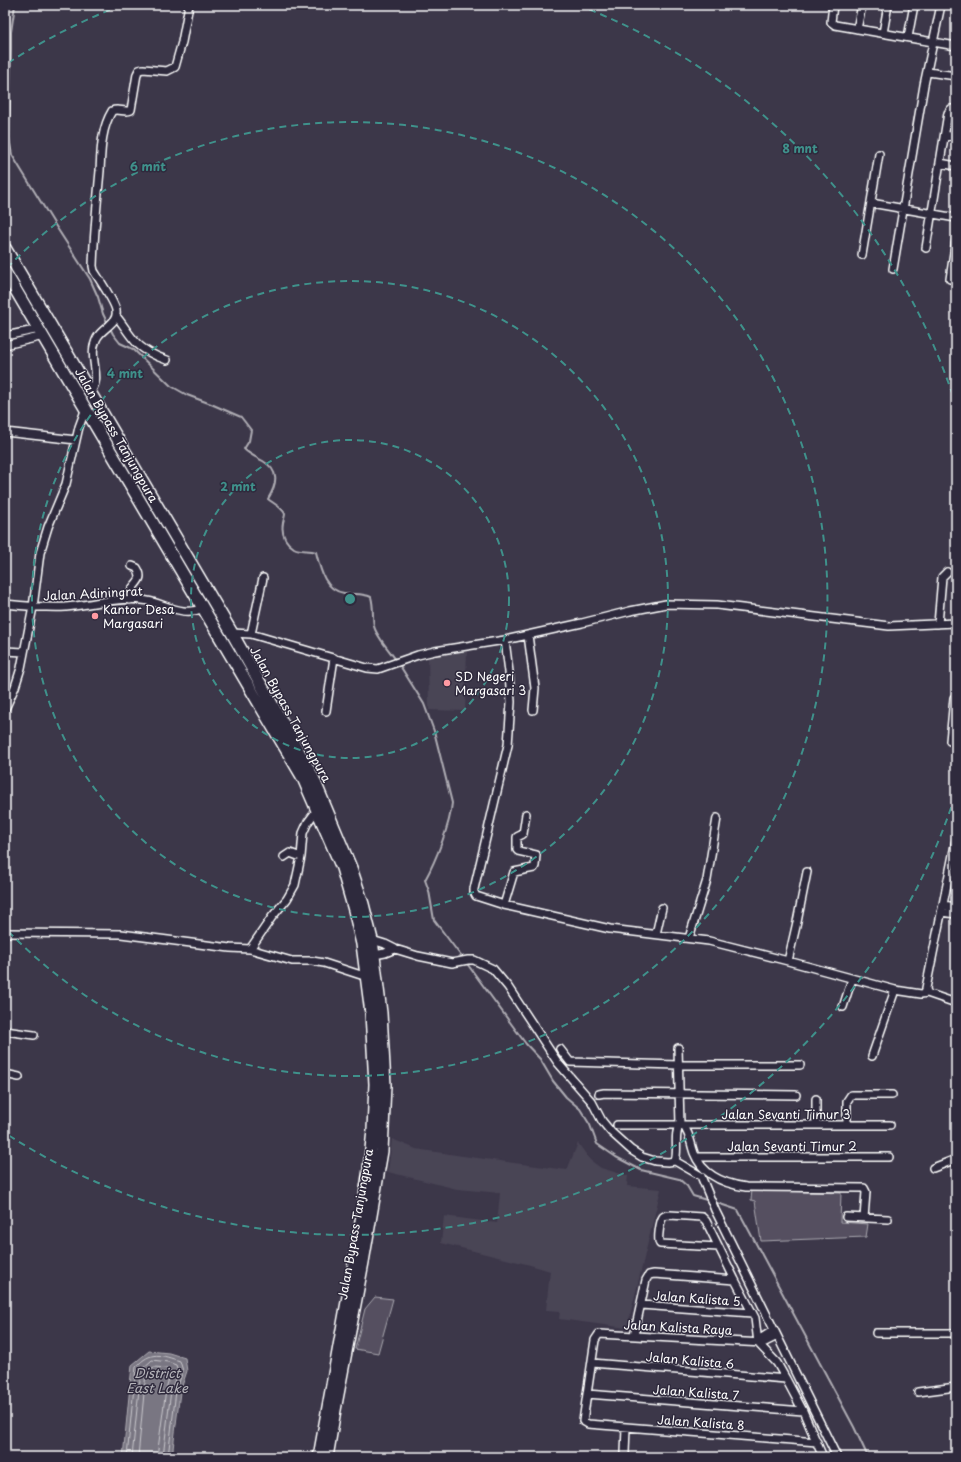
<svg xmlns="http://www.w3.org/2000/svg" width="961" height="1462" viewBox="0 0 961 1462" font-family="'Playpen Sans',sans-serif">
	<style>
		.built { fill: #494455 }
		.green { fill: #555060; stroke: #aaa8b0 }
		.water { fill: #797682; stroke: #afadb4 }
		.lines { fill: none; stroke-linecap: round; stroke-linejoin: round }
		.shore { stroke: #c9c8cd; stroke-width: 1 }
		.stream { stroke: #afadb4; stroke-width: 2 }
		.minor-casing { stroke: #fff; stroke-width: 10 }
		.highway-casing { stroke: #fff; stroke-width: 14 }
		.minor { stroke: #2f2a3d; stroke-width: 7 }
		.highway { stroke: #2f2a3d; stroke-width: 11 }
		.ring { fill: none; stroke: #3f918b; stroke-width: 2; stroke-dasharray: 7 5 }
		.poi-dot { fill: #ff9aa2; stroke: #2f2a3d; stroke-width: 1.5 }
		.labels { text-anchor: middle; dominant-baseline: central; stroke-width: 3; stroke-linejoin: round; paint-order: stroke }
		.street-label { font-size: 12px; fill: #fff; stroke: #2f2a3d }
		.poi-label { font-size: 12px; fill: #fff; stroke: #2f2a3d; text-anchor: start }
		.water-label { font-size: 13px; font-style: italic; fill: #b5b4ba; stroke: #2f2a3d }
		.centre { fill: #3f918b; stroke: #2f2a3d; stroke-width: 2 }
		.ring-label { font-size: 12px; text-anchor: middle; font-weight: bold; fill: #3f918b; stroke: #2f2a3d; stroke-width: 3; stroke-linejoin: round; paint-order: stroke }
	</style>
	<rect width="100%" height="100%" fill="#3c3749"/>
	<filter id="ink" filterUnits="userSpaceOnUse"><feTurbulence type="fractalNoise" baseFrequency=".025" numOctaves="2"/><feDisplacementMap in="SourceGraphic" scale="8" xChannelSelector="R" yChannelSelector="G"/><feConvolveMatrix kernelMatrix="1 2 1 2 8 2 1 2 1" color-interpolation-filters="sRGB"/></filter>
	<g filter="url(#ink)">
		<path class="built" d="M 467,650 L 465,711 L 429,710 L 428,655 Z
			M 392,1139 L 416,1149 L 463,1156 L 567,1170 L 578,1143 L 590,1160 L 601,1168 L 628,1176 L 627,1186 L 661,1189 L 627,1328 L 559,1319 L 560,1311 L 546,1310 L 550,1271 L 530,1265 L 441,1243 L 444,1216 L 497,1223 L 500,1193 L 457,1189 L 388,1172 Z"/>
		<path class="green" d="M 752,1190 L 841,1193 L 840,1222 L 868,1224 L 866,1237 L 761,1241 L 755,1201 L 751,1200 Z
			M 375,1297 L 393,1299 L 378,1353 L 355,1349 L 365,1309 Z"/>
		<path class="water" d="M 149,1351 L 169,1353 L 185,1358 L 187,1371 L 180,1392 L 172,1457 L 123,1457 L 132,1365 Z"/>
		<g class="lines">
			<path class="shore" d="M 127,1457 L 136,1367 C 151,1350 161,1355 180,1361 L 183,1371 L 176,1391 L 168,1457
				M 132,1457 L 141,1370 L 152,1360 L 168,1362 L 176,1365 L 178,1371 L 171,1390 L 163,1457
				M 138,1457 L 146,1372 L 154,1367 L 166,1368 L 171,1371 L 166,1389 L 157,1457"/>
			<path class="stream" d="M 15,5 L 11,32 L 11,49 L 9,138 L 12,155 L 55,225 L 90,279 L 98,297 L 103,314 L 113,334 L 120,343 L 133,349 L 171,386 L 187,395 L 211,404 L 241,417 L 251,430 L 249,441 L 244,449 C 250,455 256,457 263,461 C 280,471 277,484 268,499 C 273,503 283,508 285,514 C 285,517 283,521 283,523 C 281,534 285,542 294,548 C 301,552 309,549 316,552 C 320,568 324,590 344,593 C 353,595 362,593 371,597 C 374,607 372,616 374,626 C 376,636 390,651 396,660
				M 399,664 L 424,704 L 434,731 L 452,803 C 450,825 436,860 425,880 L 429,891 L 434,920 L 461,956
				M 468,965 L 526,1044 L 540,1059 L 553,1081 L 566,1097 L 580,1109 L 590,1125 L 597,1144 L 616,1157 L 641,1170 L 679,1179 L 687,1186 L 693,1196 L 710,1201
				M 714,1202 L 738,1210 L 854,1427 L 868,1457"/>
			<defs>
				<path id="minor" d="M 833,5 L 831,22 L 835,25 L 956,46
					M 857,29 L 862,5
					M 883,33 L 888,5
					M 908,37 L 914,5
					M 928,72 L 956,76
					M 945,135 L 956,137
					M 940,163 L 956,166
					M 871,203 L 956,218
					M 926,248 L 948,113 L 951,109 L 956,109
					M 862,255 L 879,154
					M 893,269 L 924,85 L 941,5
					M 950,279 L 956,239
					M 116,316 C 123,324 127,332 134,340 C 141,349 156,357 167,360
					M 5,336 L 40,329
					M 5,345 L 44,336
					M 89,393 C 103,380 90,362 94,346 C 95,343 96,338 99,335 C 105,327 118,322 116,311 C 116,304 99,279 94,271 L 93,266 C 94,234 97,203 100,171 C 101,151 101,129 112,111 C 118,108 125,113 131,110 L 137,74 L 139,70 L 143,69 L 167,71 L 175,67 L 182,42 L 189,5
					M 5,432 L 76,440
					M 130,600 C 131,596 131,592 132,589 C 137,581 144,579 137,568 L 132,566
					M 5,604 C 25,606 45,608 66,607 C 89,605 119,597 142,600 C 163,602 182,618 203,608
					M 938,624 L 942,577 L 947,572
					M 232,633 L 251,634 L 367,668 L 378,669 L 418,655 L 435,651 L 505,640 L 582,623 L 630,611 L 666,604 L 717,605 L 889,626 L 956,623
					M 251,634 L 263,578
					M 528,635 L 535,688 L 533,710
					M 505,640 L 509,672 L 511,702 L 508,745 L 474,889 L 474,892 L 476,896 L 504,905 L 610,929 L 709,941 L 788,961 L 895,990 L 921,994 L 927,993
					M 5,651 L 24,652
					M 5,709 L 15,687 L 21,668 L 33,607 L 40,553 L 48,527 L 66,484 L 79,427 L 86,408
					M 326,711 L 334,658
					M 950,741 L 954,698
					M 956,840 L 926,988 L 927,993 L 956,1003
					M 284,857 L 290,853 L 301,857
					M 504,905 L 514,872 L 534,868 L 535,866 L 536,855 L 518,851 L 517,850 L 517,837 L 523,834 L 526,814
					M 943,905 L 956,907
					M 941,912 L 956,914
					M 5,933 L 121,934 L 230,948 L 250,949 L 292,961 L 312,961 L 324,963 L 367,977
					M 656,934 L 662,908
					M 689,938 L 707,880 L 717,818
					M 372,940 L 385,944 L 395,949 L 418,956 L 452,963 L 468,960 L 474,960 L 493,969 L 508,987 L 558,1063 L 592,1102 L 602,1121 L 611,1132 L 631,1150 L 642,1157 L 655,1161 L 668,1162 L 675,1161 C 679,1150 673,1134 680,1125 L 683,1125 C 691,1136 690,1142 694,1153 C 703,1176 725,1184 746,1187 L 864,1188 L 866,1192 L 864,1218
					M 250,949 L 272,917 L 287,899 L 295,885 L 301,857 L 303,833 L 308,822 L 317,810
					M 374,955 L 385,953 L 395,949
					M 788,961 L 797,922 L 807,872
					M 843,1007 L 852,979
					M 5,1031 L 34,1035
					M 560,1049 L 570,1062 L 678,1065 L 800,1065
					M 872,1056 L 895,990
					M 5,1074 L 19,1077
					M 599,1094 L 604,1093 L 796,1095
					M 816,1099 L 816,1125
					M 617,1125 L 680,1125 L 678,1048
					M 683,1125 L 890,1125
					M 847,1125 L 847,1101 L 851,1095 L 892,1095
					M 696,1157 L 889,1157
					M 675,1161 L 701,1176 L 715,1210 L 837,1457
					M 933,1168 L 956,1159
					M 846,1217 L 888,1219
					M 719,1247 L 660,1244 C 657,1240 660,1221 663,1217 C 665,1215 667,1215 670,1215 L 702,1217 L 706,1221 L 735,1280 L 755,1318 L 758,1343 L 777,1363 L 786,1379 L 803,1411 L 823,1457
					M 641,1305 L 752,1313
					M 876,1333 L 956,1333
					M 634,1335 L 646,1280 L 649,1275 L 654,1274 L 735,1280
					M 777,1336 L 763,1343 L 599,1334 L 595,1340 L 583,1421 L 588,1424 L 817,1442
					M 758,1343 L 760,1339 L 774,1330
					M 592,1363 L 786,1379
					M 918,1392 L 956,1387
					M 587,1394 L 803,1411
					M 626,1457 L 625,1453 L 626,1428"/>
				<path id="highway" d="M 5,248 L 232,633 L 312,775 L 351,868 L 363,904 L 372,940 L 381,1013 L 385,1085 L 382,1151 L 363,1262 L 335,1410 L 327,1457
					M 5,272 L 303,778 L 342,868 L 354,910 L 362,944 L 371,1013 L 375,1084 L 373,1130 L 369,1169 L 358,1241 L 319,1457"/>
			</defs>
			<use href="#minor" class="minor-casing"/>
			<use href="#highway" class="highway-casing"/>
			<use href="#minor" class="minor"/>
			<use href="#highway" class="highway"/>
		</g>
	</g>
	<g class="ring">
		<circle cx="350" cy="599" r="159"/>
		<circle cx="350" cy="599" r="318"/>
		<path d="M7 268A477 477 0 1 1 7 930"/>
		<path d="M955 796A636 636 0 0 1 8 1135M8 63A636 636 0 0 1 122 5M578 5A636 636 0 0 1 955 402"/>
	</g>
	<g class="poi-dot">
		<circle cx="95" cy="616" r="4"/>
		<circle cx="447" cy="683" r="4"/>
	</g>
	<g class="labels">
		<g class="street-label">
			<text transform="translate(117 435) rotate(60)">Jalan Bypass Tanjungpura</text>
			<text transform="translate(93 593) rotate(-3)">Jalan Adiningrat</text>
			<text transform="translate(291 714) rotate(61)">Jalan Bypass Tanjungpura</text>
			<text x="786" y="1114">Jalan Sevanti Timur 3</text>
			<text x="792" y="1146">Jalan Sevanti Timur 2</text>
			<text transform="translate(355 1224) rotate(-80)">Jalan Bypass Tanjungpura</text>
			<text transform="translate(697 1298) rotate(4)">Jalan Kalista 5</text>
			<text transform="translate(678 1327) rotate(3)">Jalan Kalista Raya</text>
			<text transform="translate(690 1360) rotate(5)">Jalan Kalista 6</text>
			<text transform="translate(696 1392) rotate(4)">Jalan Kalista 7</text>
			<text transform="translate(701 1422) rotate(4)">Jalan Kalista 8</text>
		</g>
		<g class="poi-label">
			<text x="103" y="609">Kantor Desa<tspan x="103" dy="14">Margasari</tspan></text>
			<text x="455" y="676">SD Negeri<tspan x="455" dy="14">Margasari 3</tspan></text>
		</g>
		<g class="water-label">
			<text x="157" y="1372">District<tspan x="157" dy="15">East Lake</tspan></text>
		</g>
	</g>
	<circle cx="350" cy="599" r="6" class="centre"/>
	<g class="ring-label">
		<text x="800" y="153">8 mnt</text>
		<text x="148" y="171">6 mnt</text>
		<text x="125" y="378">4 mnt</text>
		<text x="238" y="491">2 mnt</text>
	</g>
	<rect width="961" height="1462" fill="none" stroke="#2f2a3d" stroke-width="20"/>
	<rect x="10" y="10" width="941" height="1442" fill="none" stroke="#fff" stroke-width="1.5" filter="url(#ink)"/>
</svg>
